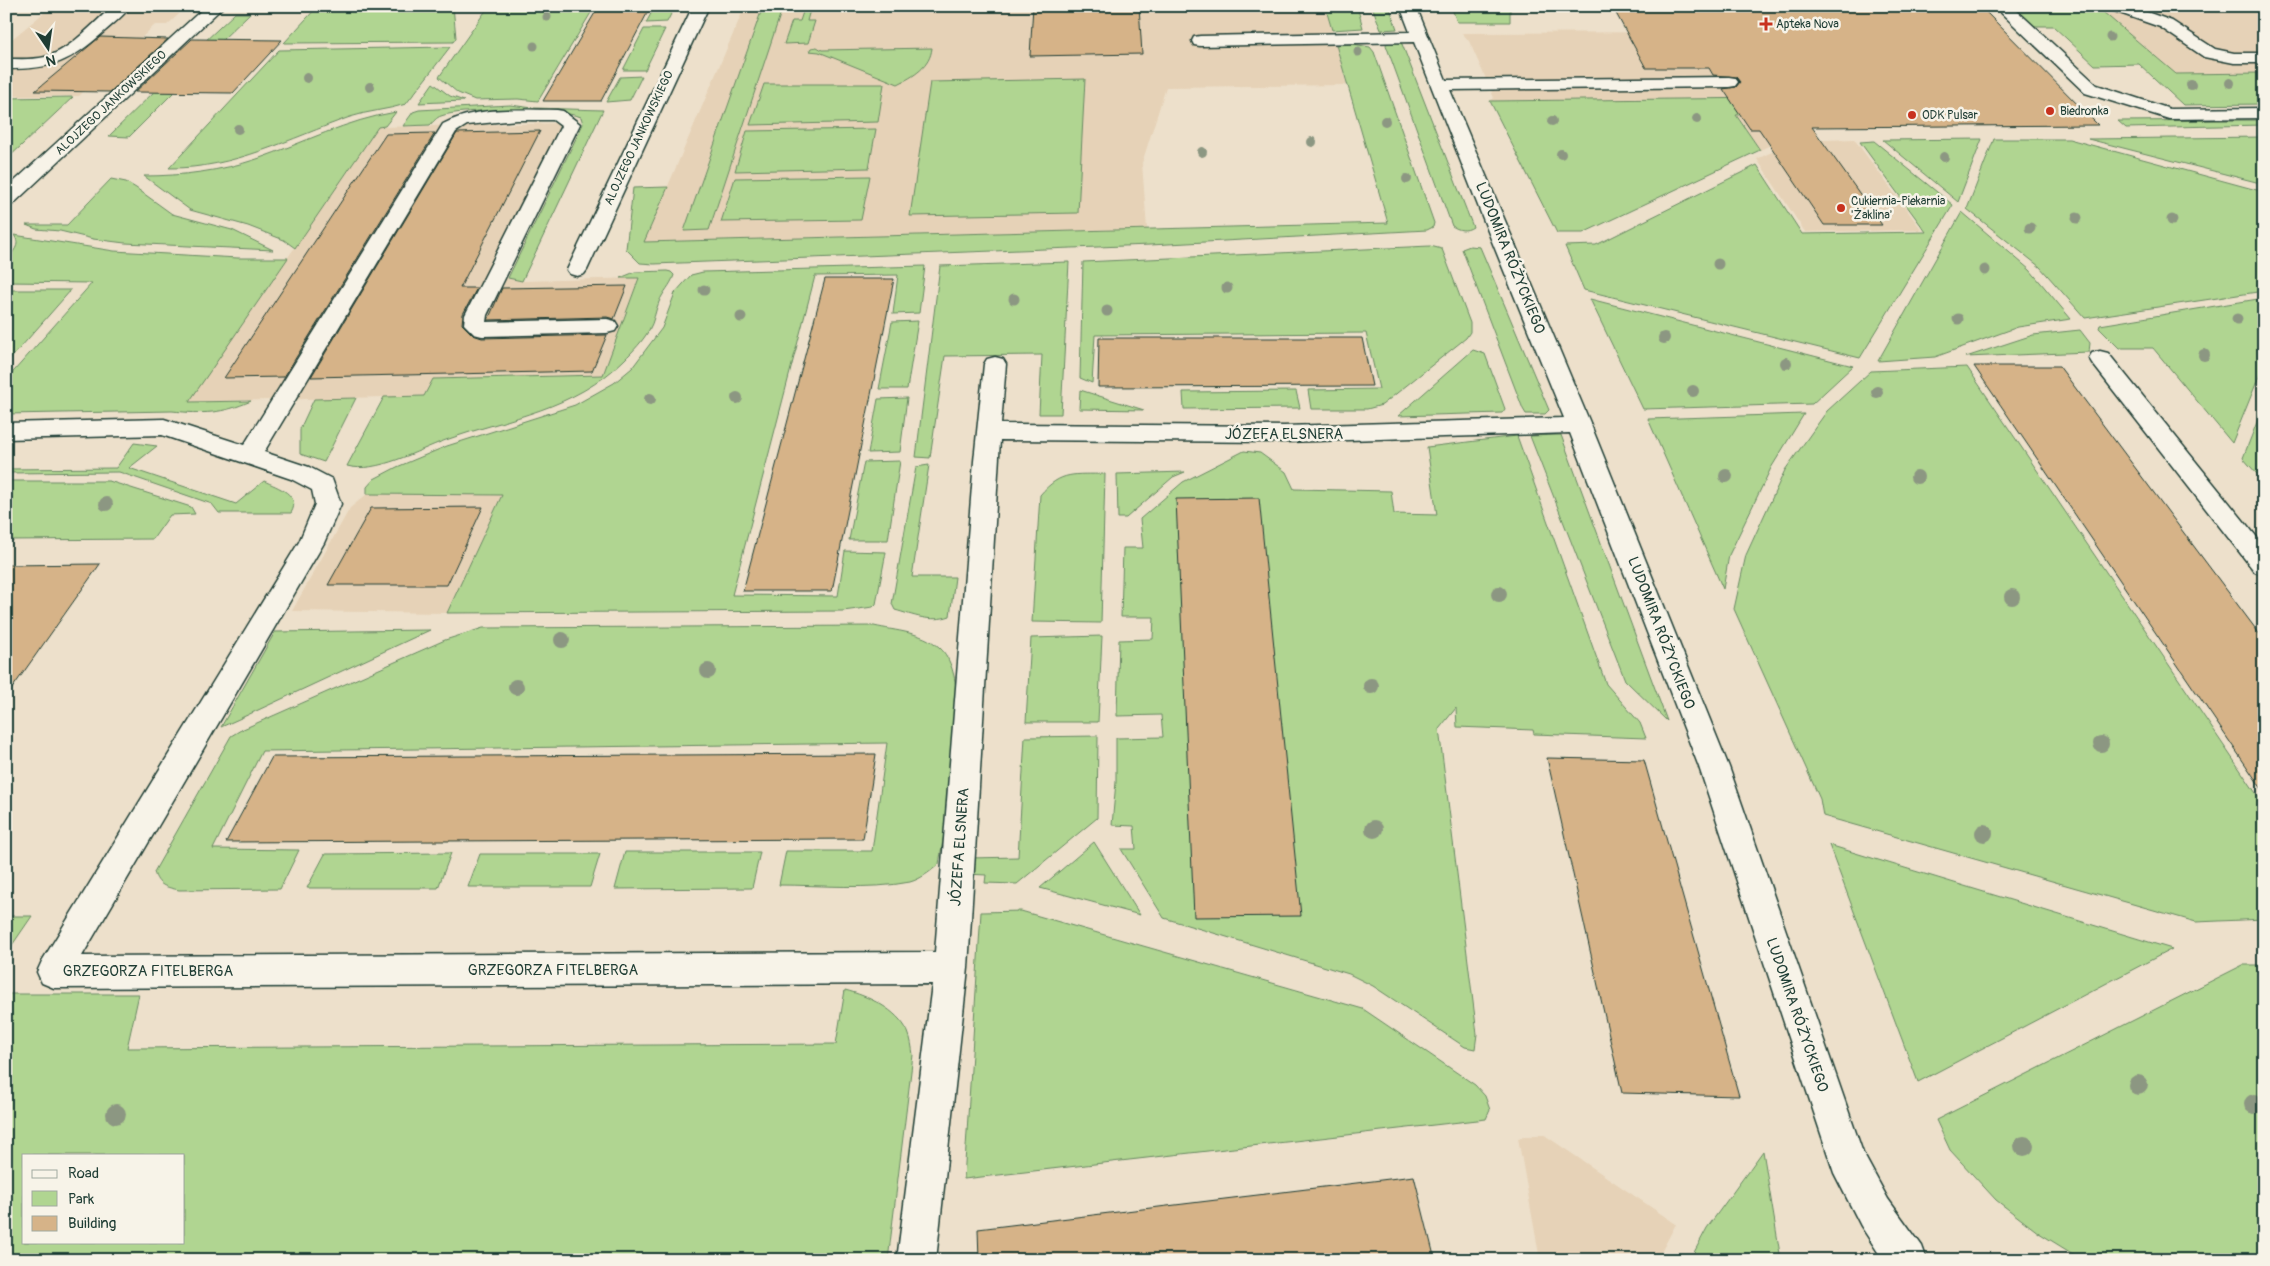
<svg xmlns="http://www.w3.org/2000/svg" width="2270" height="1266" viewBox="0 0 2270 1266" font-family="Pangolin,sans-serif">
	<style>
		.built { fill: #e6d2b7 }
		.green { fill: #b0d591; stroke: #688962; fill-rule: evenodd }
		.building { fill: #d6b388; stroke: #1f3d34 }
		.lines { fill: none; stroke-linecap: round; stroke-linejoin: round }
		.minor-casing { stroke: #1f3d34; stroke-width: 3 }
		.minor { fill: #f7f3e8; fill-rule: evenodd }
		.tree { fill: #8c9782 }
		.poi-dot { fill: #c8321e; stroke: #f7f3e8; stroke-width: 2 }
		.labels { text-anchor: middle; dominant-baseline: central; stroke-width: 5; stroke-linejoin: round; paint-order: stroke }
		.far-poi-label { font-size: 12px; fill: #1f3d34; stroke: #f7f3e8; text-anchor: start }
		.far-street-label { font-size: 12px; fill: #1f3d34; stroke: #f7f3e8 }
		.street-label { font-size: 15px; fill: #1f3d34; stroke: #f7f3e8 }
	</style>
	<rect width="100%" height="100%" fill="#ede0cb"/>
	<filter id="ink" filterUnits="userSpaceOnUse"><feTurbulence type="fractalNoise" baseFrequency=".02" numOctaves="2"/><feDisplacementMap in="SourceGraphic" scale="10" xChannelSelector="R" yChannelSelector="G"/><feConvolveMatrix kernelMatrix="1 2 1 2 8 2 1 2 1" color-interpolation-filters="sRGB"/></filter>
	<g filter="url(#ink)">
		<path class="built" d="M 52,6 L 188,6 L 167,25 L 155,25 L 79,96 L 6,96 L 6,44 Z
			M 745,6 L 1325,6 L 1347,85 L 1166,87 L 1142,163 L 1147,229 L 644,242 Z
			M 2096,6 L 2264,6 L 2264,73 L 2176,74 Z
			M 1702,32 L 1772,98 L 1490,101 L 1494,98 L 1486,79 L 1469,41 L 1462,33 Z
			M 1783,113 L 1788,137 L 1760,150 L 1736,115 Z
			M 562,123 L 484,278 L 508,278 L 522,281 L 639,278 L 603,375 L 433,379 L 424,396 L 188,402 L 378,127 Z
			M 1854,139 L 1922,230 L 1805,232 L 1757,159 L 1795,141 Z
			M 367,494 L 502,495 L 447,613 L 292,611 L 350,508 Z
			M 1543,1134 L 1676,1224 L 1657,1260 L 1540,1260 L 1518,1138 Z"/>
		<path class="green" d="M 318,6 L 453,6 L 456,38 L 453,42 L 284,43 Z
			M 489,6 L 595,6 L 538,101 L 518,99 L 475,100 L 458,93 L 439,77 Z
			M 655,6 L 675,6 L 667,22 L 646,23 Z
			M 763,6 L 783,6 L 709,230 L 684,231 Z
			M 805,6 L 811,6 L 807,21 L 815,21 L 808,43 L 784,44 L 792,21 L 800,21 Z
			M 1325,6 L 1357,6 L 1363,28 L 1332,30 Z
			M 1372,6 L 1389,6 L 1397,29 L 1381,30 Z
			M 1451,6 L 1510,6 L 1510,22 L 1457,22 Z
			M 2012,6 L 2096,6 L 2176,74 L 2264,73 L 2264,104 L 2183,105 L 2139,64 L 2095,65 L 2053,26 L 2034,26 Z
			M 235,13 L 250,13 L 219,43 L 203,43 Z
			M 644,29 L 665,29 L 645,70 L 623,70 Z
			M 1395,41 L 1402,44 L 1473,227 C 1466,232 1458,230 1452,226 L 1386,45 L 1387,42 Z
			M 1353,44 L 1370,47 L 1374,52 L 1434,223 L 1433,227 L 1427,230 L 1150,245 L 654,264 L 640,263 L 626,249 L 633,188 L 668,187 L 644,242 L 1388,223 L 1336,45 Z
			M 450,47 L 406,104 C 387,110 368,111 350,117 C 290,138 234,169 169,168 L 279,50 Z
			M 817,47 L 822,50 L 932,48 C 930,67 914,76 898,84 L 819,52 L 809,51 L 811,48 Z
			M 642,76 L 630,100 L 606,102 L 620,77 Z
			M 1085,79 L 1078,213 L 910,216 L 930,82 Z
			M 183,83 L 129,137 L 109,136 L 162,84 Z
			M 433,83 L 450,96 L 464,101 L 419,103 Z
			M 764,84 L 884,84 L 878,122 L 750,125 Z
			M 73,97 L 6,160 L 6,98 Z
			M 1772,98 L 1783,113 L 1736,115 L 1760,150 L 1583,233 L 1557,233 L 1490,101 Z
			M 510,105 L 533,108 L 603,110 L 522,281 L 508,278 L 583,124 L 581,117 C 563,109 460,108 441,116 C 437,117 433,122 430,125 L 403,126 L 413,112 L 419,110 Z
			M 396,112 L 385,126 L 378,127 L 295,248 L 284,240 L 248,226 L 190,210 L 144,176 C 181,176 221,171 257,159 C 303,143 347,120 396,112 Z
			M 2264,120 L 2264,125 L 2126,128 L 2118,121 Z
			M 876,129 L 869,168 L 735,171 L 747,131 Z
			M 2264,137 L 2264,184 L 2088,139 Z
			M 1982,139 L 1958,202 L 1883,140 Z
			M 1994,139 L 2069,139 L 2264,192 L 2264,291 L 2085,318 L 2040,267 L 1967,209 Z
			M 1874,141 L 1953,205 L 1860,358 L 1584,290 L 1565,246 L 1596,245 L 1757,165 L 1802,234 L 1926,232 L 1860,142 Z
			M 870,176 L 861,220 L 721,222 L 735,178 Z
			M 111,179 L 126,182 L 136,188 L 172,214 L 232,230 L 273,250 L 125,243 L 93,239 L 60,231 L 36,229 L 26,225 L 67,225 Z
			M 1962,212 L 2030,270 L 2071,319 L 2018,327 L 1935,357 L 1878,361 Z
			M 14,235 L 114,251 L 238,258 L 288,258 L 189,402 L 251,401 C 222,414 203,414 172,411 L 6,414 L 6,380 L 92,283 L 6,282 C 6,276 5,266 7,261 C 12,251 22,246 14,235 Z
			M 1430,246 L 1442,249 L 1470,323 L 1470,332 L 1466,338 L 1382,405 L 1367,409 L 1311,409 L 1308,390 L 1379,389 L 1366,333 L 1095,335 L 1092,383 L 1080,378 L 1083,262 Z
			M 1470,246 L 1480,247 L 1549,410 L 1545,414 L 1526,414 L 1523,409 L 1462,249 Z
			M 1069,262 L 1061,414 L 1039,414 L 1042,355 L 945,356 L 930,458 L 916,457 L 940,266 Z
			M 925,266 L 919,313 L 893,314 L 898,275 L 815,276 L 732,595 L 838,596 L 845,551 L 886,552 L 876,604 L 873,607 L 843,611 L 447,613 L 502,495 L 367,494 L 367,487 L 374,479 L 397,467 L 447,446 L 575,405 L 614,383 L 632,368 L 662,328 L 675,293 L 691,275 L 703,272 Z
			M 667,271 L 671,272 L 674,275 C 671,285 663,292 659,302 C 655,311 654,322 649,330 C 643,341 633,351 624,360 C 574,410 510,417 446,440 C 418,450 376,474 347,466 L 384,397 L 424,396 L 433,379 L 603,375 L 639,278 L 620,278 L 635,272 Z
			M 6,290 L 71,290 L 6,364 Z
			M 2264,298 L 2264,364 L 2232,443 L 2153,348 L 2119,348 L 2099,328 L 2100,325 Z
			M 1590,299 L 1853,366 L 1812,404 L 1643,409 Z
			M 918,321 L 907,389 L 879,389 L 892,322 Z
			M 2080,330 L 2090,343 L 2089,352 L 1966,357 L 2033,335 Z
			M 1473,350 L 1485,354 L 1505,409 L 1502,413 L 1398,416 Z
			M 1967,367 L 2264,805 L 2264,919 L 2196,922 L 1823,816 L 1820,799 L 1734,609 L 1746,555 L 1785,470 L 1827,411 L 1871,371 Z
			M 1080,390 L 1144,410 L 1079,409 Z
			M 1296,391 L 1300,408 L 1184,409 L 1183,392 Z
			M 356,398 L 324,462 L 300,454 L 300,429 L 314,399 Z
			M 907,398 L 900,452 L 868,453 L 878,399 Z
			M 2264,404 L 2264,482 L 2243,458 Z
			M 1804,414 L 1771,468 L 1729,555 L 1723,589 L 1648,419 Z
			M 1561,435 L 1667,721 L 1625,680 L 1530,436 Z
			M 1517,436 L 1606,684 L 1640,723 L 1646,738 L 1534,734 L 1533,730 L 1457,727 L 1456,708 L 1439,729 L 1477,1034 L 1475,1049 L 1465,1047 L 1373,986 L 1349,974 L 1164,918 L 1121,849 L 1136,849 L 1134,826 L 1112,825 L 1116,782 L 1116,738 L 1163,737 L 1161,715 L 1117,716 L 1119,640 L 1153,639 L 1154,617 L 1121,617 L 1123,548 L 1143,548 L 1140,519 L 1183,482 L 1244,451 L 1260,453 L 1286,472 L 1294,489 L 1391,491 L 1394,514 L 1437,515 L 1427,447 Z
			M 134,443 L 157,446 L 129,468 L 236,504 L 264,481 C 277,487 302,495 291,513 L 219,513 L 212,504 L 119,472 L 6,473 L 6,469 L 116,468 Z
			M 900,461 L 888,540 L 849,540 L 864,462 Z
			M 929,465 L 912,577 L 955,577 L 950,616 C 931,623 913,615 895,610 L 892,604 L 916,467 Z
			M 1185,472 L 1173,477 L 1126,518 L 1118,518 L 1117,474 Z
			M 1105,474 L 1101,623 L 1032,622 L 1040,495 C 1061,470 1075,475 1105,474 Z
			M 6,481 L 109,481 L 191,507 L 195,514 L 170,515 L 153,539 L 6,540 Z
			M 874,626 C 896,631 922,632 939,647 C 977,679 946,818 939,864 C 931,871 921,879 910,882 C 870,890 820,885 779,885 L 786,851 L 872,851 L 887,743 L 262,751 L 213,849 L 299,850 L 280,889 L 179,890 C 166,887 158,886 154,872 L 231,736 L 241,730 L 445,640 L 483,628 Z
			M 430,630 L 241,718 L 221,727 L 275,632 Z
			M 1102,636 L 1098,722 L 1026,722 L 1031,638 Z
			M 1098,736 L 1097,818 L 1017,884 L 985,883 L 986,875 L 967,874 L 969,858 L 1018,857 L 1025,737 Z
			M 1094,842 L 1140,915 L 1040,888 Z
			M 1829,845 L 2172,949 L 1918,1082 Z
			M 625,852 L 760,852 L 752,888 L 615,889 Z
			M 451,853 L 438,888 L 307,888 L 325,854 Z
			M 480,854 L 600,854 L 590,887 L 468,887 Z
			M 1021,911 L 1363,1009 L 1475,1085 L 1485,1096 L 1490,1110 L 1486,1119 L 964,1179 L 981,912 Z
			M 6,916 L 32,916 L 6,954 Z
			M 2243,965 L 2264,965 L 2264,1260 L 2087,1260 L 2078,1257 L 2039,1233 L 1996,1200 L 1950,1150 L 1936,1120 Z
			M 845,990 C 868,996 897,1009 908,1032 C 911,1039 912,1048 913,1055 L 888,1260 L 6,1260 L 6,994 L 139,994 L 127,1048 L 836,1044 ZM 24,1155 L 184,1155 L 184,1242 L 24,1242 Z
			M 1763,1151 L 1781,1260 L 1690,1260 L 1707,1228 Z"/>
		<path class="building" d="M 599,6 L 651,6 L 601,101 L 543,101 Z
			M 1033,6 L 1139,6 L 1142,54 L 1030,56 Z
			M 1612,6 L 1980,6 L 2098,125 L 1812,127 L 1882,225 L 1824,225 L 1759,129 L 1750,129 L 1723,89 L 1736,87 L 1740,82 L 1736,77 L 1713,75 L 1709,68 L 1646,68 Z
			M 100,37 L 168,39 L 110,92 L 35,91 Z
			M 192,39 L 282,40 L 233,93 L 135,92 Z
			M 540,131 L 460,288 L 477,288 L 463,314 L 462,324 L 473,335 L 482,338 L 607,335 L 592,371 L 311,377 L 457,133 Z
			M 435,133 L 284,377 L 224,378 L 386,134 Z
			M 825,279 L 894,279 L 832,591 L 743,591 Z
			M 627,286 L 614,319 L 607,317 L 488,320 L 502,288 Z
			M 1099,338 L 1362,338 L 1372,386 L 1098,387 Z
			M 1974,366 L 2059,366 L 2264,640 L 2264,792 Z
			M 1259,498 L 1301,916 L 1194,917 L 1176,499 Z
			M 483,507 L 447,585 L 328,585 L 371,508 Z
			M 100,564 L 6,697 L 6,565 Z
			M 876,754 L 863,839 L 226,842 L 272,757 Z
			M 1547,758 L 1644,760 L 1739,1096 L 1622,1093 Z
			M 1414,1176 L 1435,1260 L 979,1260 L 978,1229 Z"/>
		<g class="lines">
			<defs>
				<path id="minor" d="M 113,6 L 131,6 C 124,15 114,23 105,31 C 70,62 54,69 6,69 L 6,59 C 19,59 33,60 45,57 C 71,50 93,23 113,6 Z
					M 206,6 L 224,6 L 13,204 L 6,206 L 6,189 Z
					M 693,6 L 709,6 L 587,270 L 584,274 L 577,276 L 570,274 L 567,270 Z
					M 1400,6 L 1416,6 L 1446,80 L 1729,77 L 1735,78 L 1738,82 L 1735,86 L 1729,87 L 1450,90 L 1591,425 L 1729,767 L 1863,1153 L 1888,1199 L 1922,1246 L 1927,1260 L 1883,1260 L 1861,1226 L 1834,1173 L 1699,767 L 1570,433 L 1284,442 L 1000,440 L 968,968 L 936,1260 L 897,1260 L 932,984 L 54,988 L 42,983 L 37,972 L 42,961 L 299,542 L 315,504 L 312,490 L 291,479 L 162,435 L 6,439 L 6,423 L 164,419 L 244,445 L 443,124 C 475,106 520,110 557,110 L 563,111 L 580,124 L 487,315 L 486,322 L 607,319 L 615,321 L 618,326 L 615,331 L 607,333 L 482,336 L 474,334 L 464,324 L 465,315 L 561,126 L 553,120 L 517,120 L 467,125 L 456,132 L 264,452 L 309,467 L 332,479 L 341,504 L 324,543 L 82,956 L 935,952 L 974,461 L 984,364 L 987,359 L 995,357 L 1003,359 L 1006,364 L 1001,424 L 1284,426 L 1564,418 L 1491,239 L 1414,42 L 1200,46 L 1194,45 L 1192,41 L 1194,37 L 1200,36 L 1410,32 Z
					M 1994,6 L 2012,6 L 2097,85 L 2170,109 L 2264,108 L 2264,118 L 2169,119 L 2085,93 Z
					M 2106,6 L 2130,6 L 2172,21 L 2215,49 L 2234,53 L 2264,53 L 2264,63 L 2234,63 L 2204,57 L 2160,27 L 2108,9 Z
					M 2100,351 L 2108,353 L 2264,546 L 2264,575 L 2255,572 L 2092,363 L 2089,358 L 2092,353 Z"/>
			</defs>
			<use href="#minor" class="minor-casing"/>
			<use href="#minor" class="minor"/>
		</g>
		<g class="tree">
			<circle cx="547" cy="17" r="4.5"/>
			<circle cx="2110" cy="37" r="4.5"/>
			<circle cx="534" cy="46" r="4.5"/>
			<circle cx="1358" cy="52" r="4.5"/>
			<circle cx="307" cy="78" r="5"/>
			<circle cx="2230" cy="83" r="5"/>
			<circle cx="2191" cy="85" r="5"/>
			<circle cx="370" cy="87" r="5"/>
			<circle cx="1697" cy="119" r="5"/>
			<circle cx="1385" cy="121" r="5"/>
			<circle cx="1552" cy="121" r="5"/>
			<circle cx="238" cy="129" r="5"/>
			<circle cx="1312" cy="142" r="5"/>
			<circle cx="1202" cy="152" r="5"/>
			<circle cx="1561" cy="154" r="5"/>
			<circle cx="1944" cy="157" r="5"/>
			<circle cx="1407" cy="179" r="5"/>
			<circle cx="2077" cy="218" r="5.5"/>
			<circle cx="2172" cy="220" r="5.5"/>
			<circle cx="2030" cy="228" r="5.5"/>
			<circle cx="1718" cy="264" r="5.5"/>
			<circle cx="1985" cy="270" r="5.5"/>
			<circle cx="1227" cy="288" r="5.5"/>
			<circle cx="704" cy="290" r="5.5"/>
			<circle cx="1014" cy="299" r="5.5"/>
			<circle cx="1107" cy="311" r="5.5"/>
			<circle cx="741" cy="317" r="5.5"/>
			<circle cx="1958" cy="319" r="5.5"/>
			<circle cx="2237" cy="319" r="5.5"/>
			<circle cx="1664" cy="338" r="6"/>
			<circle cx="2204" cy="355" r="6"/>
			<circle cx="1786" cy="363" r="6"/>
			<circle cx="1693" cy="391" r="6"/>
			<circle cx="1877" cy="392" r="6"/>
			<circle cx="737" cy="398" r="6"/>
			<circle cx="650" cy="399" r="6"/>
			<circle cx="1726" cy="476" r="7"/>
			<circle cx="1917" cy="477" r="7"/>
			<circle cx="106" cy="504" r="7"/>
			<circle cx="1499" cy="594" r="8"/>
			<circle cx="2012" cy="597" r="8"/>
			<circle cx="562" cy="640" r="8"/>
			<circle cx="708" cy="671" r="8"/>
			<circle cx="1371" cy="686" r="8"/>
			<circle cx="516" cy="687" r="8"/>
			<circle cx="2101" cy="744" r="8"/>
			<circle cx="1374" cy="829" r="9"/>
			<circle cx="1984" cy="833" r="9"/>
			<circle cx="2138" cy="1085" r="10"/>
			<circle cx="2254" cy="1104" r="10"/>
			<circle cx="116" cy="1114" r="10"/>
			<circle cx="2024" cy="1146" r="10"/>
		</g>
	</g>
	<g class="poi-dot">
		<path d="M1763.5 16.5h5v5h5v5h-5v5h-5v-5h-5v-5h5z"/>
		<circle cx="2050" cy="111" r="5"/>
		<circle cx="1912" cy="115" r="5"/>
		<circle cx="1841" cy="208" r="5"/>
	</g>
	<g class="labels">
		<g class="far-poi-label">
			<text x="1776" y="24">Apteka Nova</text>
			<text x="2060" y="111">Biedronka</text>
			<text x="1922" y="115">ODK Pulsar</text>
			<text x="1851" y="201">Cukiernia-Piekarnia<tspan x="1851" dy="14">'Żaklina'</tspan></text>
		</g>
		<g class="far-street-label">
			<text transform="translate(111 103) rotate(-43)">ALOJZEGO JANKOWSKIEGO</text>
			<text transform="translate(639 138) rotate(-65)">ALOJZEGO JANKOWSKIEGO</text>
		</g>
		<g class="street-label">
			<text transform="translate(1510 258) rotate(68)">LUDOMIRA RÓŻYCKIEGO</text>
			<text x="1284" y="434">JÓZEFA ELSNERA</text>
			<text transform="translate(1661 633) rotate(69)">LUDOMIRA RÓŻYCKIEGO</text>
			<text transform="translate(960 847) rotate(-86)">JÓZEFA ELSNERA</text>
			<text x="553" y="970">GRZEGORZA FITELBERGA</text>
			<text x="148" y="971">GRZEGORZA FITELBERGA</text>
			<text transform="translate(1797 1015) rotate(71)">LUDOMIRA RÓŻYCKIEGO</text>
		</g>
	</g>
	<rect width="2270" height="1266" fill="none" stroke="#f7f3e8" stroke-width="25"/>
	<rect x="12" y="12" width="2245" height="1241" fill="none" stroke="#1f3d34" stroke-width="2" filter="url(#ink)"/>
	<rect x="22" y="1154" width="162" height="90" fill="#f7f3e8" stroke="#a1aaa0"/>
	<rect x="32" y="1170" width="25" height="8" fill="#f7f3e8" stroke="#a1aaa0"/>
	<text x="68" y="1178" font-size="15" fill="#1f3d34">Road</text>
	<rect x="32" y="1191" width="25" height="15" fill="#b0d591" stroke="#a1aaa0"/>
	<text x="68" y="1204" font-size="15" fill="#1f3d34">Park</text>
	<rect x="32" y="1216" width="25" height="15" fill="#d6b388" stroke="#a1aaa0"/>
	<text x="68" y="1228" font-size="15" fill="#1f3d34">Building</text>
	<g transform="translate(48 48) rotate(167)" stroke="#f7f3e8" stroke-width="4" paint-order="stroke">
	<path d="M0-4L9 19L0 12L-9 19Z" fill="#1f3d34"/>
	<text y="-8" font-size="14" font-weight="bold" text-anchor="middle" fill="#1f3d34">N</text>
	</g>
</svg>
